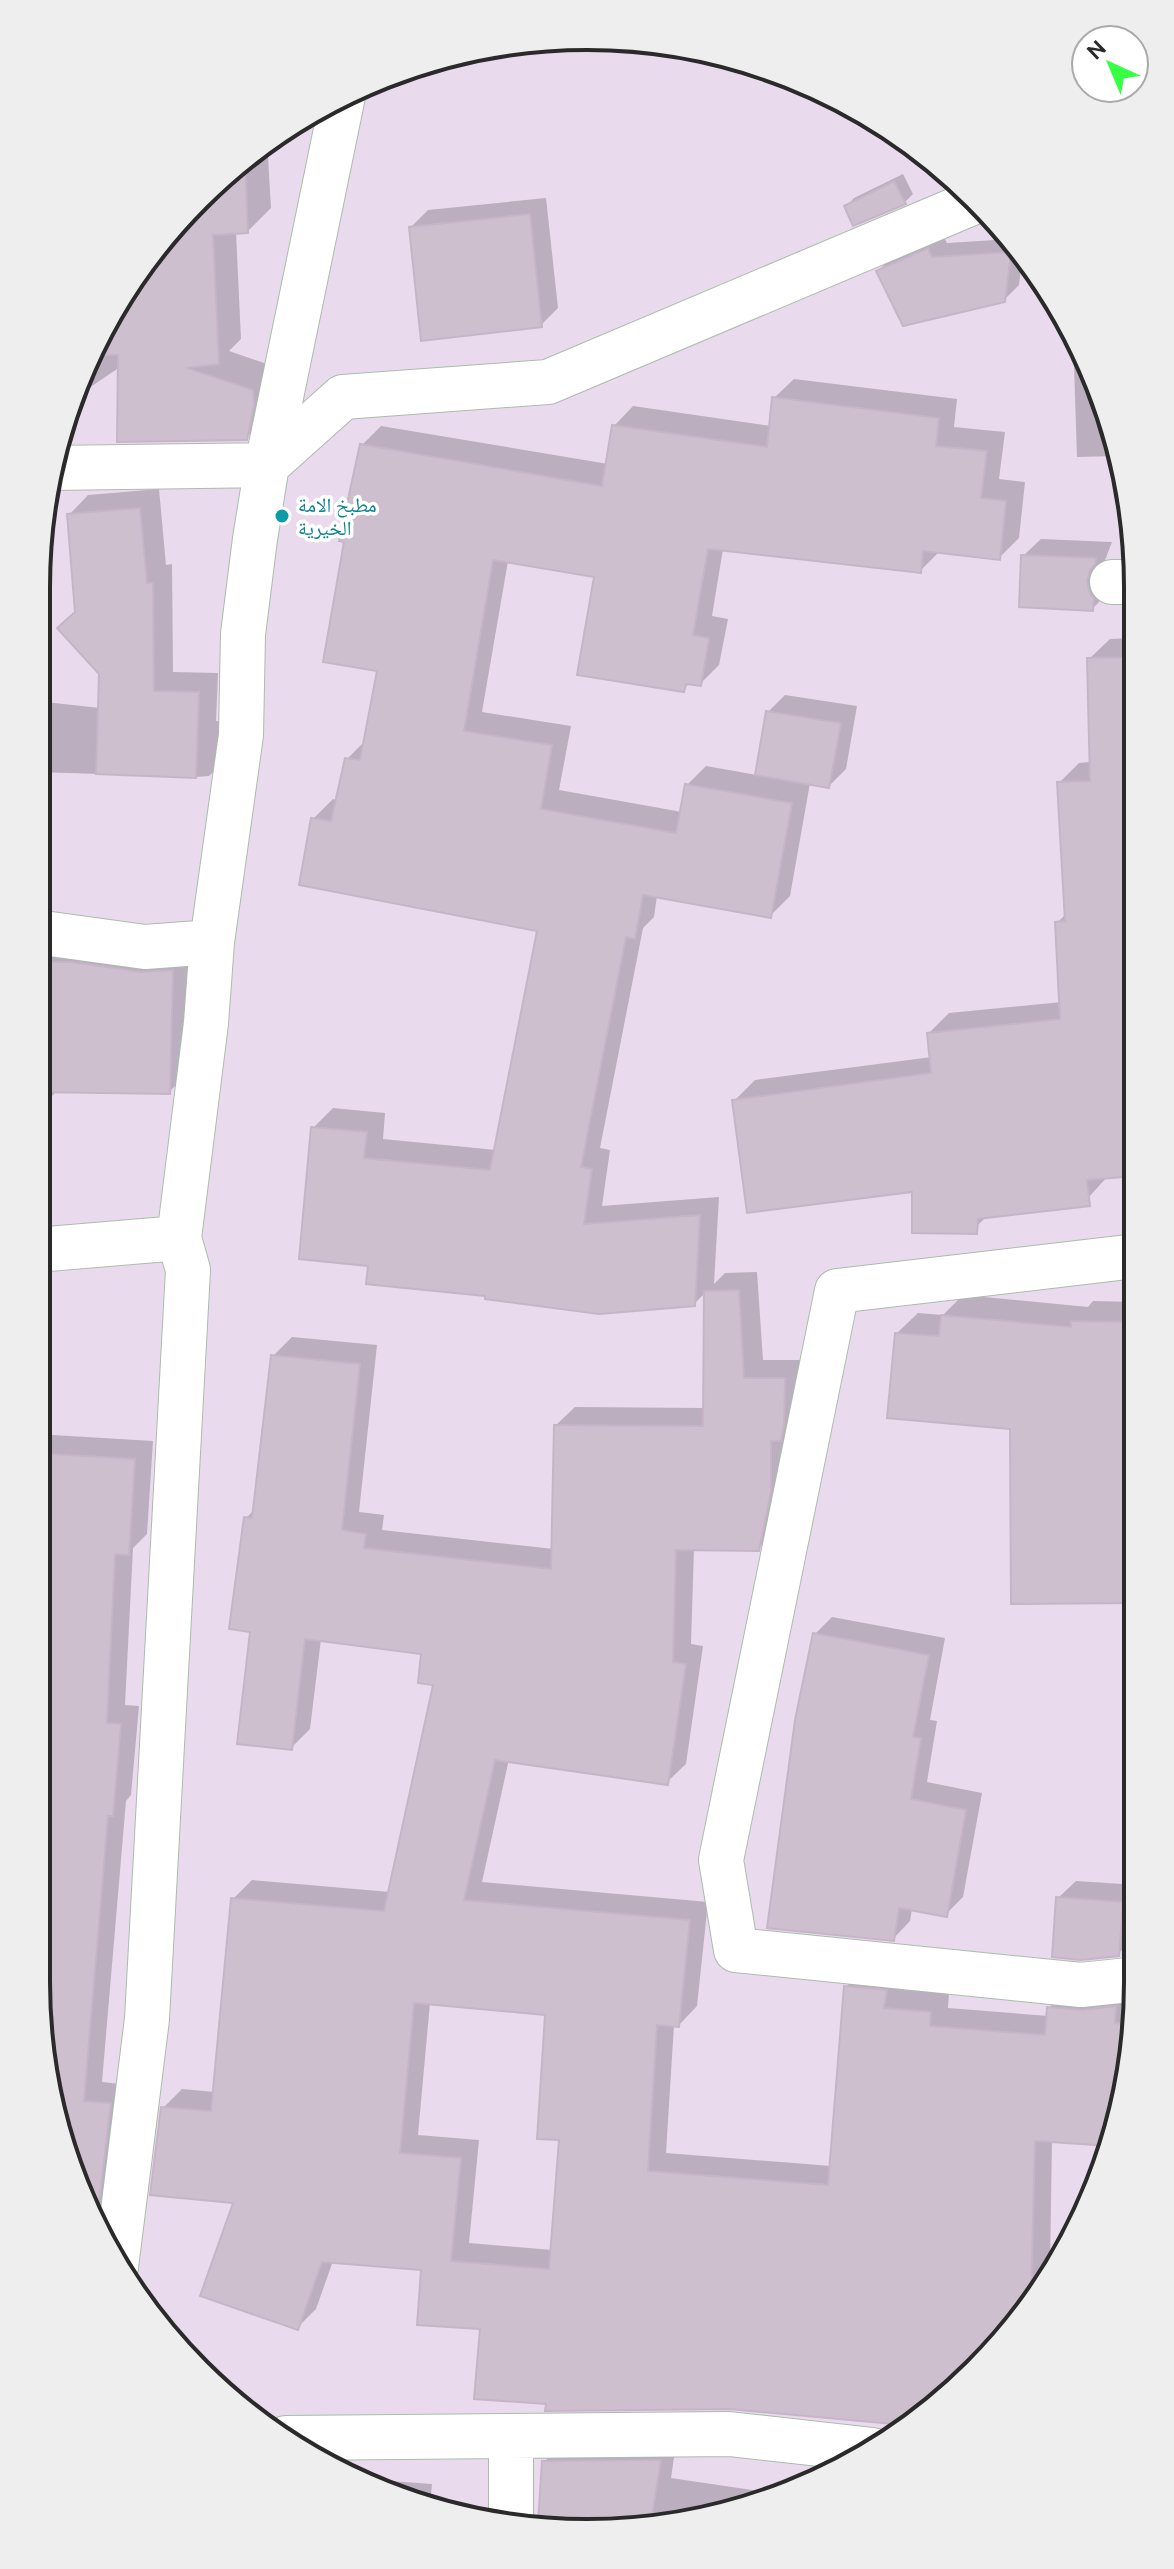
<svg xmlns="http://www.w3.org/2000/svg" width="1174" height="2569" viewBox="0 0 1174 2569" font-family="Ubuntu,'Noto Naskh Arabic',sans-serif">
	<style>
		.shadow { fill: #0003; fill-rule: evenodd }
		.building { fill: #cebfcf; stroke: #c7b4c9; stroke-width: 2; fill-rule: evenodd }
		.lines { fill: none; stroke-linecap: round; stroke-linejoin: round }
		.street-casing { stroke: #abbcac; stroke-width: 46 }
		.street { stroke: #fff; stroke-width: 44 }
		.culture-dot { fill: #0f9aa8; stroke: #fff; stroke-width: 3 }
		.labels { text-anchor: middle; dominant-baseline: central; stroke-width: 7; stroke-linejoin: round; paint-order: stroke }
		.culture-label { font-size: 20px; fill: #0d838f; stroke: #fff; text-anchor: start }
		.rim { fill: none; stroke: #2a2a2a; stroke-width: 4 }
	</style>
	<rect width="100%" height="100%" fill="#eadaee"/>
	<path class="shadow" d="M 267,140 L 271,208 L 248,231 L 236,232 L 241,339 L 229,351 L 276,367 L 269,415 L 246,438 L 120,367 L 70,401 L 78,377 L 129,281 L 197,198 Z
		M 903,174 L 913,194 L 905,202 L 846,207 L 854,198 Z
		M 546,198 L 558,308 L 541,325 L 411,227 L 428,210 Z
		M 943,235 L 947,243 L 1011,239 L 1023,251 L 1019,285 L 1004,300 L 878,271 L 893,256 Z
		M 1073,336 L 1096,376 L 1117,456 L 1077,457 Z
		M 794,379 L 957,399 L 954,427 L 1005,432 L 999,479 L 1025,482 L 1019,538 L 999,558 L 940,551 L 920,571 L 723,549 L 712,616 L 728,619 L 719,665 L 700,684 L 690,682 L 683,690 L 596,576 L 508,561 L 482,712 L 571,726 L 559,790 L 682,812 L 687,785 L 706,766 L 757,775 L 768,712 L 785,695 L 857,706 L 846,769 L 829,786 L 810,783 L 790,896 L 770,916 L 657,896 L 654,917 L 643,928 L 600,1148 L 610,1150 L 602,1206 L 719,1197 L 714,1284 L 725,1273 L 757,1272 L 763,1360 L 803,1360 L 777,1530 L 758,1549 L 694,1548 L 691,1644 L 703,1646 L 686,1764 L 667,1782 L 509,1759 L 482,1882 L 708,1902 L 697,2006 L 679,2025 L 674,2025 L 666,2153 L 831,2166 L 846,1987 L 865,1968 L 904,1972 L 902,1990 L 949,1993 L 948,2008 L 1049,2016 L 1049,2008 L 1068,1989 L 1134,1989 L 1133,2005 L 1136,2005 L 1127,2089 L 1111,2144 L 1052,2140 L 1050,2268 L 1001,2346 L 906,2424 L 729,2407 L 548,2402 L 482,2327 L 424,2268 L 333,2261 L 316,2309 L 297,2328 L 235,2201 L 163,2108 L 182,2089 L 215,2092 L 233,1899 L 252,1880 L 390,1892 L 436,1683 L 424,1652 L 321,1639 L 310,1729 L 291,1748 L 253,1630 L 246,1518 L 255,1509 L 273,1356 L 292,1337 L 377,1345 L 359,1512 L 384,1515 L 382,1530 L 554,1549 L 556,1425 L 575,1407 L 705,1408 L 706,1292 L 694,1304 L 487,1294 L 370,1264 L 313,1128 L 333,1108 L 385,1113 L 383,1139 L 496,1150 L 539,929 L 313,819 L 333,799 L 337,800 L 347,759 L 366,740 L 380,669 L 362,445 L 381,426 L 608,464 L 614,426 L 633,406 L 771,426 L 774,398 ZM 430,2003 L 547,2013 L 562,2138 L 552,2250 L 469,2243 L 479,2140 L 418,2135 Z
		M 1124,479 L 1133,515 L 1133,541 L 1125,542 Z
		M 159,489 L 166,565 L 172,564 L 173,672 L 218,673 L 216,721 L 233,723 L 229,756 L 209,776 L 196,777 L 36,772 L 36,701 L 137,712 L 77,611 L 69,515 L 88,495 Z
		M 1041,539 L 1112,542 L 1104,563 L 1110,591 L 1092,609 L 1023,556 Z
		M 1134,638 L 1135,1174 L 1108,1176 L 1088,1198 L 992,1211 L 971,1232 L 914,1189 L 735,1100 L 755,1080 L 932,1057 L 929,1033 L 949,1013 L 1062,1002 L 1057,923 L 1066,914 L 1059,783 L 1079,763 L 1091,762 L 1089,659 L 1110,639 Z
		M 36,942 L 191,951 L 189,1072 L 169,1092 L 58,1090 L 48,1100 L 36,1100 Z
		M 963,1295 L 1088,1307 L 1093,1301 L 1136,1302 L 1137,1596 L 1132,1601 L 1012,1427 L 897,1333 L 918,1313 L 943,1315 Z
		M 36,1434 L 153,1441 L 147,1534 L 133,1548 L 125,1705 L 139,1706 L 131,1795 L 126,1801 L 102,2082 L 129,2085 L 99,2234 L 65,2160 L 36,1982 Z
		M 832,1617 L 945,1638 L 930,1720 L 937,1721 L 927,1782 L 982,1793 L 963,1897 L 946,1914 L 912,1909 L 910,1921 L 893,1939 L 815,1634 Z
		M 1076,1881 L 1138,1885 L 1136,1936 L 1118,1954 L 1058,1898 Z
		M 676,2444 L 671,2478 L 780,2494 L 780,2497 L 764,2504 L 659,2528 L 540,2524 L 544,2462 L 561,2445 Z
		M 363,2479 L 432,2484 L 430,2504 Z"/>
	<path class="building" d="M 245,159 L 248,233 L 213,235 L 219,364 L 187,368 L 253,390 L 254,405 L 247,440 L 117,442 L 118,355 L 106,355 L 108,320 L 129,281 L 197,198 Z
		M 894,181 L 906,204 L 853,226 L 844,206 Z
		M 530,214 L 542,327 L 421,341 L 409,227 Z
		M 928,248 L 932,257 L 1011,252 L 1005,302 L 903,326 L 876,271 Z
		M 772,397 L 939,418 L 936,446 L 987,451 L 981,498 L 1006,501 L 1000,560 L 923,551 L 921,573 L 708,549 L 693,635 L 709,638 L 701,686 L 686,684 L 684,692 L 577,675 L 594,577 L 493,560 L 464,731 L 552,745 L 541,809 L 676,833 L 685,784 L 792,803 L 771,918 L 643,895 L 635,939 L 626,937 L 581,1167 L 592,1169 L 584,1224 L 700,1215 L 695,1306 L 599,1314 L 485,1299 L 485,1296 L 366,1284 L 368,1266 L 299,1259 L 311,1127 L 367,1132 L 364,1158 L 490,1170 L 537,931 L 299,885 L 311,818 L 331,821 L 345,758 L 360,760 L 377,671 L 323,662 L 344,542 L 339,541 L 360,444 L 602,486 L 612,425 L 767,447 Z
		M 140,508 L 147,583 L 153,583 L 154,691 L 199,692 L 196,778 L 96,774 L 99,674 L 57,628 L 75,612 L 67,514 Z
		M 1021,555 L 1096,558 L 1095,564 L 1090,570 L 1087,581 L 1090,594 L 1094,598 L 1093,611 L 1019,607 Z
		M 1134,657 L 1135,1176 L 1087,1180 L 1090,1206 L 978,1219 L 977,1234 L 912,1233 L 912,1192 L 747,1213 L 732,1100 L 931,1073 L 927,1033 L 1060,1019 L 1055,922 L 1065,921 L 1057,782 L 1090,781 L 1087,658 Z
		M 766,711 L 841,723 L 829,788 L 755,775 Z
		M 36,962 L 71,962 L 142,972 L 173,970 L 170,1094 L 36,1092 Z
		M 739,1290 L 744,1378 L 785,1378 L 784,1424 L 781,1441 L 771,1441 L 771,1491 L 759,1551 L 676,1550 L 673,1662 L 686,1664 L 668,1785 L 495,1760 L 464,1900 L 690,1920 L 679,2027 L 657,2025 L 648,2171 L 828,2185 L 844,1986 L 887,1990 L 884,2008 L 931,2012 L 930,2026 L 1045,2035 L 1047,2007 L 1083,2010 L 1116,2006 L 1115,2023 L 1134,2025 L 1128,2089 L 1110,2146 L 1035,2141 L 1031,2297 L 1001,2346 L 904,2425 L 729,2409 L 545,2411 L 546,2404 L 474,2399 L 480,2329 L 417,2325 L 421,2270 L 322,2262 L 298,2330 L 200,2296 L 233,2203 L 150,2195 L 161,2107 L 211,2111 L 231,1898 L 384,1911 L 433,1685 L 418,1683 L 421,1654 L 305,1639 L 292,1750 L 237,1744 L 250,1632 L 229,1629 L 244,1517 L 252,1518 L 271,1355 L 360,1364 L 342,1530 L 366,1534 L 364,1548 L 551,1569 L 554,1425 L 703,1426 L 704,1291 ZM 414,2003 L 545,2015 L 537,2139 L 559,2140 L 549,2269 L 451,2261 L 461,2158 L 400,2153 Z
		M 941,1315 L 1071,1327 L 1071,1321 L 1128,1322 L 1127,1347 L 1136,1347 L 1136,1490 L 1132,1490 L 1133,1603 L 1011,1604 L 1010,1429 L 887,1418 L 895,1333 L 939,1336 Z
		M 36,1453 L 135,1459 L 129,1555 L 115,1554 L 107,1723 L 121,1724 L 113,1816 L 108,1816 L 84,2101 L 111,2103 L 96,2227 L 65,2160 L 36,1982 Z
		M 813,1633 L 929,1655 L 913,1737 L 921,1738 L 911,1799 L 966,1810 L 947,1917 L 899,1908 L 894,1941 L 767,1928 L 795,1720 Z
		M 1056,1897 L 1123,1902 L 1119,1956 L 1081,1960 L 1052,1957 Z
		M 661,2460 L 650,2528 L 538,2524 L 542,2461 Z"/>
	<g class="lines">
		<defs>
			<path id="street" d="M 50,468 L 267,465 L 343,397 L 548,382 L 974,202
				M 1112,582 L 1133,582
				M 36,932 L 145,947 L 212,942
				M 36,1250 L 179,1238
				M 1136,1256 L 837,1291 L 721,1860 L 736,1950 L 1081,1985 L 1138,1979
				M 116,2267 L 147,2019 L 188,1270 L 179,1238 L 206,1023 L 212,942 L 241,735 L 243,634 L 255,539 L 267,465 L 343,96
				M 511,2436 L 511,2523
				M 286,2438 L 729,2434 L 873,2450"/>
		</defs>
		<use href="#street" class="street-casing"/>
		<use href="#street" class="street"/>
	</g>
	<circle class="culture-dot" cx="282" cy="516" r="8"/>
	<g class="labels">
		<g class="culture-label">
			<text x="298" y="504">مطبخ الامة<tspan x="298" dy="23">الخيرية</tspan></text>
		</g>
	</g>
	<path d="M0 0H1174V2569H0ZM587 50H587A537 537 0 0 1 1124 587V1982A537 537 0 0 1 587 2519H587A537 537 0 0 1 50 1982V587A537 537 0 0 1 587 50Z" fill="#eee" fill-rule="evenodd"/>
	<path class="rim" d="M587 50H587A537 537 0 0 1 1124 587V1982A537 537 0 0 1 587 2519H587A537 537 0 0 1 50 1982V587A537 537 0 0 1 587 50Z"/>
	<g transform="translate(1110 64) rotate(316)"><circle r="38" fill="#ffffff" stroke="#aaaaaa" stroke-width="2"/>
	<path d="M0-6L14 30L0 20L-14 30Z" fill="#36ff44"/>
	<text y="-12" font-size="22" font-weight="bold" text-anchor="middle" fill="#2a2a2a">N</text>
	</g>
</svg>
